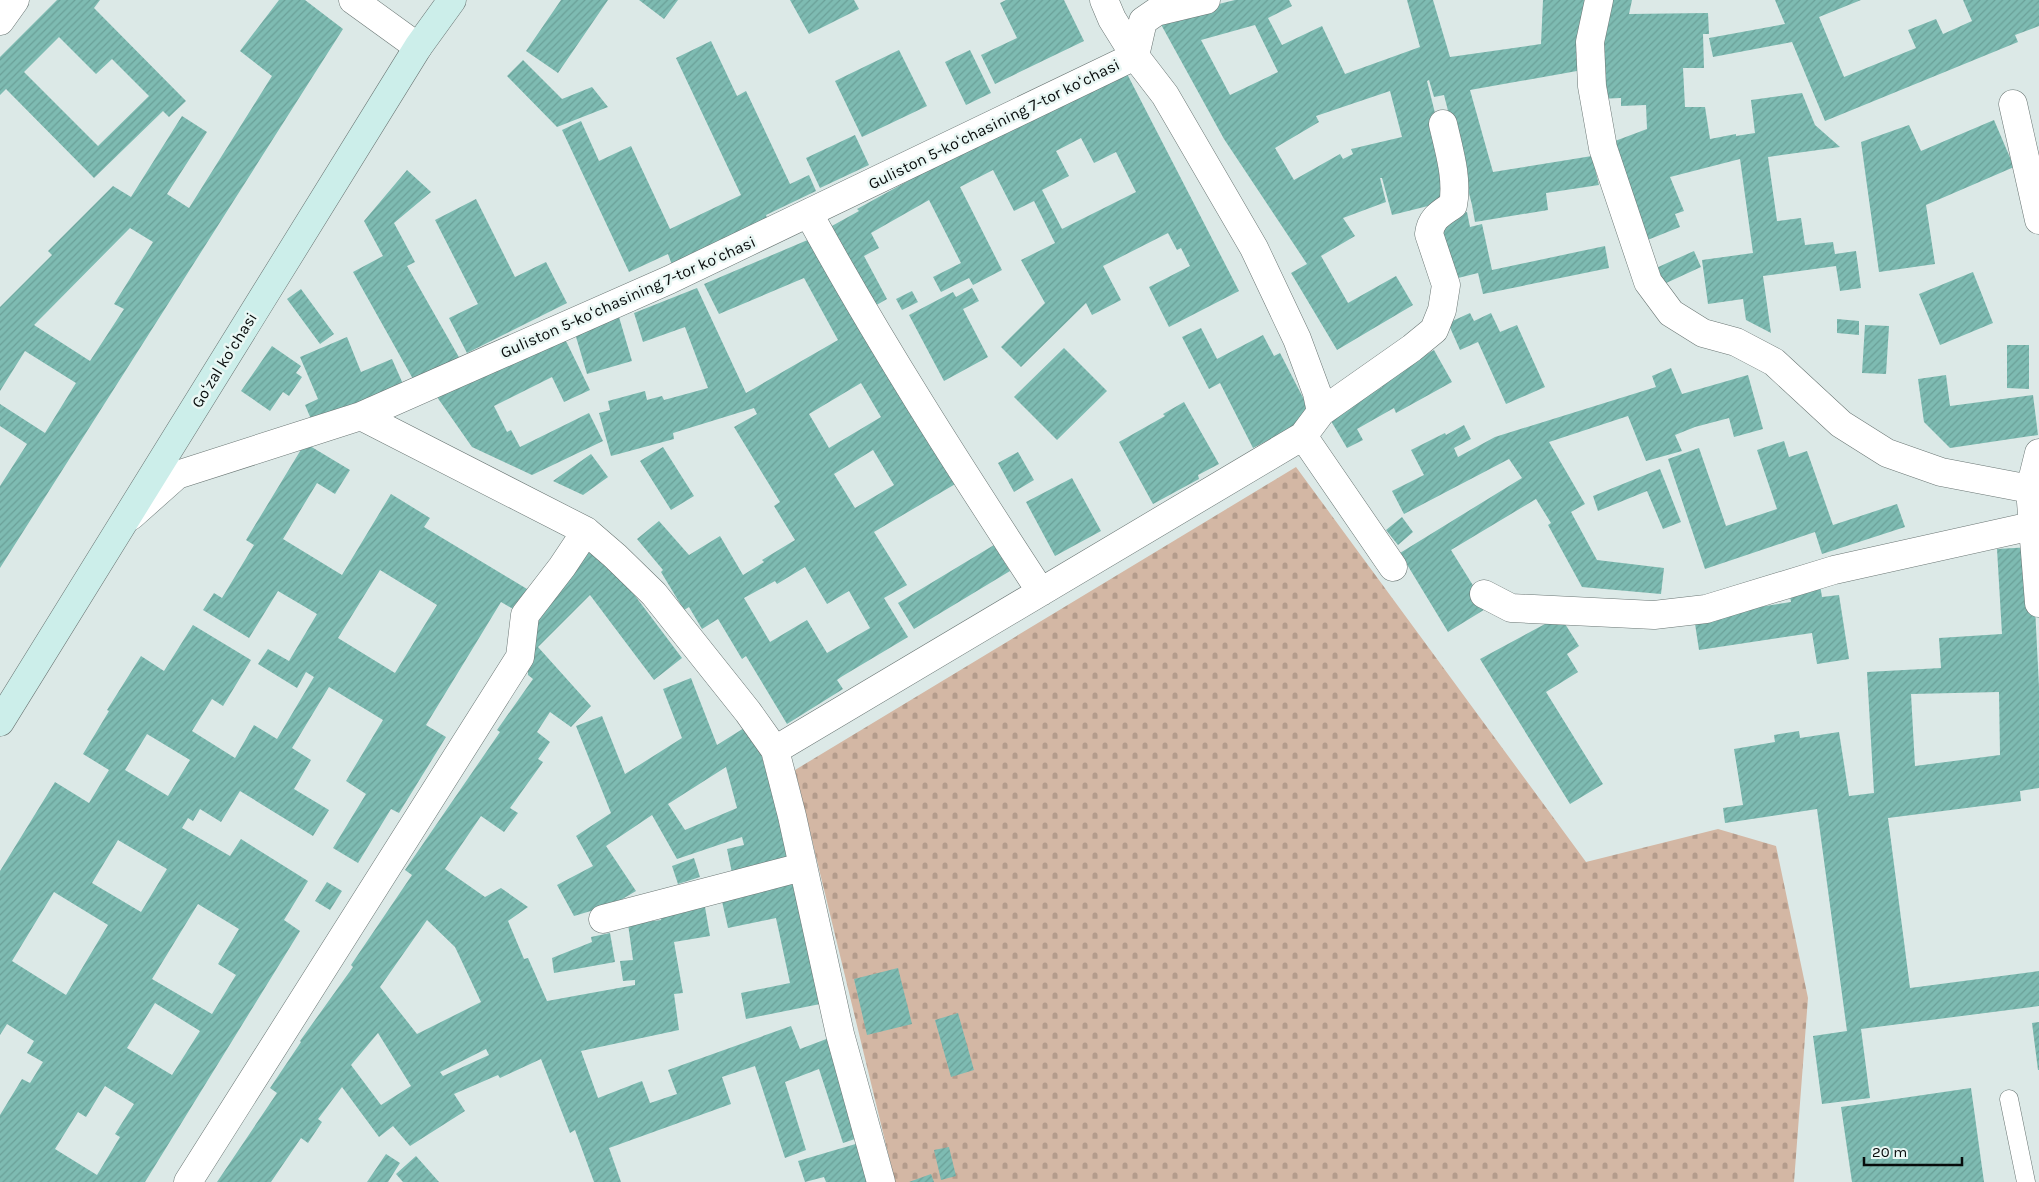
<svg xmlns="http://www.w3.org/2000/svg" width="2039" height="1182" viewBox="0 0 2039 1182" font-family="Karla,sans-serif">
	<style>
		.cemetery { fill: url(#cemetery-stones) }
		.building { fill: url(#building-hatch); fill-rule: evenodd }
		.lines { fill: none; stroke-linecap: round; stroke-linejoin: round }
		.lane-casing { stroke: #6a7674; stroke-width: 19 }
		.street-casing { stroke: #6a7674; stroke-width: 29 }
		.secondary-casing { stroke: #6a7674; stroke-width: 29 }
		.lane { stroke: #fff; stroke-width: 18 }
		.street { stroke: #fff; stroke-width: 28 }
		.secondary { stroke: #cceeea; stroke-width: 28 }
		.labels { text-anchor: middle; dominant-baseline: central; stroke-width: 5; stroke-linejoin: round; paint-order: stroke }
		.street-label { font-size: 16px; fill: #080c0c; stroke: #e9f7f4 }
	</style>
	<defs>
		<pattern id="cemetery-stones" width="16" height="16" patternUnits="userSpaceOnUse" patternTransform="scale(1.25)"><rect width="16" height="16" fill="#d3b7a4"/><path d="M2 7V4a2 2 0 0 1 4 0v3zM10 15v-3a2 2 0 0 1 4 0v3z" fill="#b49c8c"/></pattern>
		<pattern id="building-hatch" width="6" height="6" patternUnits="userSpaceOnUse" patternTransform="scale(1.25)"><rect width="6" height="6" fill="#7ebbb2"/><path d="M-1 1l2-2M0 6l6-6M5 7l2-2" fill="none" stroke="#6ba098"/></pattern>
	</defs>
	<rect width="100%" height="100%" fill="#dce9e7"/>
	<path class="cemetery" d="M 1296,467 L 1586,862 L 1718,829 L 1776,846 L 1808,998 L 1794,1182 L 895,1182 L 795,770 Z"/>
	<path class="building" d="M 57,0 L 100,0 L 94,8 L 186,101 L 169,117 L 163,111 L 94,178 L 6,89 L 0,95 L 0,57 ZM 59,37 L 96,74 L 112,59 L 149,96 L 98,146 L 24,72 Z
		M 279,0 L 305,0 L 343,29 L 0,568 L 0,486 L 27,444 L 0,426 L 0,404 L 45,433 L 76,383 L 25,351 L 0,391 L 0,307 L 52,255 L 48,251 L 113,186 L 131,197 L 182,116 L 207,132 L 167,194 L 189,208 L 272,76 L 240,51 ZM 130,228 L 153,242 L 114,304 L 124,309 L 90,361 L 34,325 Z
		M 561,0 L 608,0 L 558,73 L 526,51 Z
		M 639,0 L 678,0 L 664,19 Z
		M 790,0 L 854,0 L 859,9 L 809,34 Z
		M 1006,0 L 1064,0 L 1084,41 L 995,84 L 981,55 L 1017,38 L 1000,3 Z
		M 1235,0 L 1289,0 L 1292,6 L 1268,18 L 1282,45 L 1322,26 L 1345,74 L 1420,47 L 1407,0 L 1433,0 L 1450,57 L 1541,44 L 1543,0 L 1590,0 L 1577,71 L 1470,90 L 1493,172 L 1592,156 L 1599,185 L 1546,193 L 1548,210 L 1475,222 L 1472,205 L 1444,95 L 1434,97 L 1429,80 L 1427,81 L 1447,161 L 1448,201 L 1392,215 L 1382,178 L 1380,178 L 1386,202 L 1343,218 L 1355,236 L 1321,256 L 1348,303 L 1396,276 L 1413,305 L 1337,350 L 1291,273 L 1307,264 L 1224,139 L 1158,19 ZM 1255,25 L 1278,72 L 1230,95 L 1201,40 ZM 1390,91 L 1402,137 L 1351,149 L 1353,154 L 1343,159 L 1340,154 L 1294,180 L 1275,148 L 1319,122 L 1316,116 Z
		M 1603,0 L 1632,0 L 1629,14 L 1708,13 L 1709,34 L 1703,34 L 1704,68 L 1683,68 L 1685,107 L 1705,107 L 1710,139 L 1736,134 L 1736,136 L 1755,133 L 1751,100 L 1802,93 L 1815,125 L 1840,147 L 1768,157 L 1777,221 L 1801,218 L 1805,245 L 1833,242 L 1835,254 L 1856,251 L 1861,288 L 1840,291 L 1836,266 L 1763,276 L 1771,333 L 1746,320 L 1743,299 L 1708,304 L 1702,260 L 1753,253 L 1740,159 L 1670,177 L 1684,211 L 1675,214 L 1680,227 L 1645,241 L 1607,144 L 1647,129 L 1646,105 L 1621,106 L 1621,98 L 1598,99 Z
		M 1775,0 L 1861,0 L 1819,17 L 1844,77 L 1916,48 L 1908,30 L 1936,19 L 1943,34 L 1972,21 L 1963,0 L 2039,0 L 2039,26 L 2015,35 L 2018,42 L 1825,121 L 1792,42 L 1713,57 L 1709,38 L 1785,24 Z
		M 711,41 L 737,96 L 746,91 L 790,184 L 809,175 L 816,191 L 766,215 L 768,220 L 672,265 L 668,254 L 629,272 L 562,130 L 581,121 L 599,161 L 631,146 L 670,229 L 741,195 L 676,58 Z
		M 899,50 L 927,106 L 862,137 L 835,81 Z
		M 970,50 L 991,93 L 966,105 L 945,62 Z
		M 523,60 L 562,99 L 592,87 L 608,107 L 557,127 L 507,76 Z
		M 1123,66 L 1239,291 L 1169,327 L 1149,287 L 1190,266 L 1181,248 L 1177,250 L 1168,233 L 1103,266 L 1121,300 L 1092,315 L 1086,303 L 1021,367 L 1001,347 L 1045,303 L 1021,260 L 1055,243 L 1034,201 L 1014,211 L 993,170 L 960,187 L 1002,270 L 973,285 L 969,278 L 941,292 L 933,277 L 961,263 L 929,200 L 871,233 L 879,248 L 864,256 L 887,299 L 866,311 L 821,232 L 859,211 L 857,209 L 917,176 L 915,172 ZM 1081,138 L 1094,163 L 1116,152 L 1136,192 L 1062,229 L 1042,190 L 1069,176 L 1056,151 Z
		M 1994,120 L 2014,167 L 1926,205 L 1935,264 L 1879,272 L 1861,142 L 1909,125 L 1921,151 Z
		M 855,135 L 869,165 L 820,188 L 806,158 Z
		M 407,170 L 431,192 L 394,223 L 415,262 L 407,266 L 460,359 L 413,379 L 353,272 L 383,256 L 364,221 Z
		M 476,199 L 515,277 L 546,262 L 567,303 L 467,353 L 449,318 L 478,304 L 435,220 Z
		M 1467,212 L 1470,227 L 1482,224 L 1492,270 L 1605,246 L 1609,268 L 1483,294 L 1478,273 L 1450,280 L 1437,218 Z
		M 817,236 L 957,483 L 874,532 L 907,585 L 884,598 L 908,637 L 841,677 L 837,680 L 843,689 L 787,724 L 746,656 L 742,659 L 718,619 L 702,629 L 689,607 L 684,610 L 661,572 L 663,570 L 637,539 L 659,521 L 689,555 L 720,536 L 743,575 L 764,562 L 762,560 L 795,540 L 774,506 L 780,502 L 734,427 L 757,414 L 754,408 L 673,433 L 674,439 L 611,456 L 599,413 L 610,410 L 608,401 L 645,391 L 647,400 L 662,396 L 664,400 L 708,388 L 685,327 L 643,342 L 634,313 L 697,288 L 746,393 L 838,340 L 804,278 L 719,314 L 704,284 ZM 861,383 L 881,417 L 829,448 L 809,414 ZM 873,450 L 894,485 L 855,508 L 834,474 ZM 805,567 L 827,604 L 849,591 L 870,628 L 827,653 L 807,620 L 770,642 L 744,598 L 775,581 L 777,584 Z
		M 1694,251 L 1701,267 L 1664,284 L 1656,268 Z
		M 1973,272 L 1993,323 L 1940,345 L 1919,294 Z
		M 972,288 L 979,301 L 963,309 L 988,357 L 944,381 L 909,315 L 953,292 L 956,297 Z
		M 301,289 L 334,334 L 320,344 L 287,299 Z
		M 912,291 L 918,302 L 902,310 L 896,299 Z
		M 1470,313 L 1474,321 L 1491,313 L 1500,332 L 1517,325 L 1545,387 L 1506,404 L 1478,342 L 1460,350 L 1448,323 Z
		M 619,317 L 632,361 L 587,374 L 574,330 Z
		M 1837,319 L 1859,321 L 1859,335 L 1837,333 Z
		M 1865,325 L 1889,326 L 1886,374 L 1862,373 Z
		M 1201,328 L 1217,359 L 1263,335 L 1274,356 L 1280,353 L 1313,417 L 1253,448 L 1220,383 L 1209,389 L 1182,337 Z
		M 563,335 L 590,390 L 564,402 L 552,377 L 494,406 L 507,432 L 511,430 L 520,447 L 589,413 L 603,441 L 532,475 L 472,447 L 437,397 Z
		M 347,337 L 361,372 L 392,359 L 403,384 L 314,426 L 305,405 L 318,399 L 300,357 Z
		M 2007,345 L 2029,345 L 2029,389 L 2007,388 Z
		M 272,346 L 301,366 L 296,373 L 302,377 L 289,396 L 283,392 L 270,411 L 241,391 Z
		M 1064,348 L 1107,391 L 1057,440 L 1014,397 Z
		M 1434,350 L 1452,382 L 1396,413 L 1394,408 L 1357,429 L 1363,440 L 1347,448 L 1328,416 L 1382,387 L 1379,381 Z
		M 1671,368 L 1682,394 L 1748,375 L 1763,429 L 1734,437 L 1729,418 L 1695,427 L 1675,435 L 1682,451 L 1646,461 L 1628,416 L 1549,442 L 1585,504 L 1571,512 L 1597,560 L 1664,568 L 1661,594 L 1582,587 L 1548,525 L 1551,523 L 1536,499 L 1451,550 L 1487,608 L 1448,632 L 1400,553 L 1522,478 L 1509,459 L 1404,514 L 1392,491 L 1424,475 L 1411,450 L 1445,433 L 1446,435 L 1464,425 L 1471,439 L 1454,448 L 1458,457 L 1495,437 L 1656,387 L 1652,376 Z
		M 1946,375 L 1950,406 L 2033,395 L 2038,435 L 1950,448 L 1924,422 L 1918,379 Z
		M 1184,402 L 1219,464 L 1198,475 L 1199,479 L 1153,504 L 1119,442 L 1165,416 L 1163,414 Z
		M 1784,441 L 1789,457 L 1807,451 L 1833,525 L 1897,504 L 1905,527 L 1822,554 L 1815,532 L 1705,569 L 1668,459 L 1699,448 L 1726,526 L 1777,509 L 1757,450 Z
		M 305,443 L 350,470 L 335,494 L 317,483 L 283,539 L 342,575 L 391,494 L 430,518 L 424,527 L 532,592 L 520,613 L 501,602 L 426,725 L 446,737 L 399,813 L 391,809 L 358,863 L 333,848 L 366,794 L 346,781 L 383,720 L 329,687 L 292,748 L 311,760 L 294,789 L 329,810 L 313,836 L 240,791 L 221,822 L 200,809 L 193,821 L 188,818 L 182,828 L 230,856 L 241,839 L 308,881 L 284,920 L 300,931 L 145,1182 L 0,1182 L 0,1115 L 22,1079 L 30,1083 L 43,1062 L 27,1053 L 34,1041 L 7,1024 L 0,1035 L 0,871 L 55,782 L 89,803 L 109,770 L 83,754 L 109,711 L 107,710 L 141,656 L 164,671 L 193,625 L 251,660 L 223,706 L 212,699 L 192,731 L 235,758 L 254,725 L 277,739 L 314,677 L 306,672 L 297,688 L 258,664 L 268,649 L 289,661 L 317,614 L 278,591 L 249,638 L 203,610 L 214,593 L 222,598 L 254,545 L 246,540 ZM 380,570 L 437,605 L 395,673 L 338,638 ZM 147,734 L 190,760 L 168,796 L 125,770 ZM 118,840 L 167,869 L 141,912 L 92,883 ZM 54,892 L 108,925 L 66,995 L 12,961 ZM 198,904 L 239,929 L 218,964 L 236,975 L 212,1014 L 152,979 ZM 155,1003 L 200,1031 L 172,1075 L 127,1048 ZM 105,1086 L 134,1104 L 115,1134 L 120,1137 L 97,1175 L 55,1149 L 78,1112 L 86,1117 Z
		M 663,447 L 694,496 L 671,510 L 640,461 Z
		M 1018,452 L 1034,480 L 1014,492 L 998,463 Z
		M 591,454 L 608,477 L 583,495 L 553,481 Z
		M 1660,469 L 1681,522 L 1663,529 L 1647,491 L 1598,511 L 1593,496 Z
		M 1072,478 L 1101,531 L 1055,556 L 1026,502 Z
		M 1402,517 L 1413,532 L 1398,545 L 1386,530 Z
		M 596,544 L 682,658 L 654,680 L 590,595 L 538,647 L 591,706 L 571,727 L 550,712 L 537,732 L 550,742 L 538,759 L 543,762 L 510,808 L 518,813 L 504,832 L 481,816 L 445,869 L 485,897 L 501,888 L 528,907 L 508,921 L 524,959 L 528,958 L 547,1001 L 635,985 L 635,980 L 623,981 L 620,961 L 633,960 L 628,924 L 661,920 L 660,915 L 705,907 L 710,936 L 674,942 L 683,993 L 674,994 L 679,1030 L 581,1051 L 598,1098 L 642,1081 L 650,1103 L 677,1094 L 668,1070 L 791,1026 L 800,1049 L 837,1035 L 864,1136 L 843,1143 L 819,1069 L 785,1082 L 806,1150 L 785,1158 L 755,1066 L 722,1077 L 731,1104 L 609,1148 L 621,1182 L 594,1182 L 575,1130 L 570,1133 L 541,1059 L 500,1078 L 498,1075 L 454,1094 L 465,1111 L 410,1146 L 393,1126 L 379,1137 L 342,1087 L 318,1119 L 322,1122 L 308,1143 L 301,1138 L 271,1182 L 217,1182 L 277,1093 L 270,1088 L 301,1042 L 300,1041 L 353,967 L 351,965 L 412,875 L 405,870 L 500,732 L 497,730 L 533,679 L 528,675 L 528,614 ZM 427,920 L 455,947 L 481,1002 L 417,1034 L 380,987 ZM 378,1033 L 411,1086 L 381,1105 L 351,1065 ZM 486,1049 L 489,1055 L 443,1076 L 440,1072 Z
		M 994,545 L 1010,571 L 914,629 L 898,603 Z
		M 2032,547 L 2039,687 L 2039,788 L 2020,791 L 2021,801 L 1888,818 L 1910,988 L 2039,971 L 2039,1006 L 1861,1029 L 1870,1098 L 1822,1104 L 1813,1036 L 1847,1031 L 1817,809 L 1725,823 L 1723,808 L 1743,805 L 1734,749 L 1775,742 L 1774,735 L 1799,731 L 1800,738 L 1839,732 L 1849,796 L 1874,793 L 1867,672 L 1941,668 L 1939,638 L 2002,634 L 1997,549 ZM 1999,692 L 2000,755 L 1915,766 L 1911,694 Z
		M 1820,585 L 1822,597 L 1839,595 L 1849,659 L 1817,664 L 1812,633 L 1699,650 L 1694,617 L 1791,602 L 1789,590 Z
		M 1560,616 L 1579,646 L 1567,654 L 1578,672 L 1546,692 L 1603,784 L 1570,804 L 1480,659 Z
		M 691,678 L 717,745 L 752,723 L 792,860 L 732,873 L 727,849 L 744,845 L 742,837 L 677,859 L 652,815 L 606,846 L 636,891 L 614,904 L 574,916 L 557,885 L 593,866 L 576,836 L 611,813 L 576,726 L 602,716 L 625,774 L 682,738 L 663,689 ZM 726,767 L 737,808 L 685,830 L 668,804 Z
		M 694,858 L 700,877 L 678,884 L 672,866 Z
		M 800,881 L 825,1003 L 746,1019 L 741,993 L 790,983 L 776,918 L 728,928 L 721,897 Z
		M 327,882 L 342,891 L 330,910 L 315,901 Z
		M 610,933 L 615,962 L 554,973 L 552,958 L 592,942 L 591,937 Z
		M 898,968 L 912,1024 L 867,1035 L 854,979 Z
		M 958,1013 L 974,1070 L 951,1077 L 935,1020 Z
		M 2039,1022 L 2039,1070 L 2038,1070 L 2032,1023 Z
		M 1971,1088 L 1984,1182 L 1852,1182 L 1841,1107 Z
		M 859,1143 L 866,1164 L 862,1165 L 867,1182 L 826,1182 L 824,1177 L 805,1182 L 798,1161 Z
		M 949,1147 L 956,1176 L 941,1180 L 934,1150 Z
		M 386,1154 L 400,1163 L 388,1182 L 367,1182 Z
		M 416,1156 L 439,1182 L 403,1182 L 396,1174 Z
		M 931,1174 L 934,1182 L 909,1182 Z"/>
	<g class="lines">
		<defs>
			<path id="lane" d="M 2009,1099 L 2026,1182"/>
			<path id="street" d="M 353,0 L 418,47
				M 1599,0 L 1590,42 L 1592,86 L 1603,148 L 1648,282 L 1671,313 L 1703,333 L 1736,342 L 1774,362 L 1841,424 L 1887,453 L 1941,472 L 2030,489
				M 0,21 L 15,0
				M 1135,56 L 1143,21 L 1156,12 L 1206,0
				M 2013,104 L 2039,220
				M 809,214 C 880,344 960,468 1041,592
				M 1321,412 L 1412,348 L 1434,330 L 1442,310 L 1446,285 L 1429,234 C 1431,218 1440,214 1453,205 C 1458,179 1449,150 1443,124
				M 361,416 L 586,531 L 615,556 L 654,594 L 748,712 L 775,750 L 792,816 L 840,1034 L 881,1182
				M 1303,436 L 1393,567
				M 2039,453 L 2030,489 L 2039,603
				M 131,516 L 177,475 L 361,416 L 669,280 L 1135,56
				M 1484,594 L 1511,608 L 1654,615 L 1706,609 L 1834,570 L 2032,526
				M 775,750 L 1303,436 L 1321,412 L 1317,393 L 1297,339 L 1254,248 L 1165,95 L 1135,56 L 1112,19 L 1104,0
				M 603,919 L 802,867
				M 188,1182 L 520,657 L 525,615 L 562,567 L 586,531"/>
			<path id="secondary" d="M 0,722 L 418,47 L 452,0"/>
		</defs>
		<use href="#lane" class="lane-casing"/>
		<use href="#street" class="street-casing"/>
		<use href="#secondary" class="secondary-casing"/>
		<use href="#lane" class="lane"/>
		<use href="#street" class="street"/>
		<use href="#secondary" class="secondary"/>
	</g>
	<g class="labels">
		<g class="street-label">
			<text transform="translate(994 124) rotate(-26)">Guliston 5-koʻchasining 7-tor koʻchasi</text>
			<text transform="translate(628 297) rotate(-24)">Guliston 5-koʻchasining 7-tor koʻchasi</text>
			<text transform="translate(224 360) rotate(-58)">Goʻzal koʻchasi</text>
		</g>
	</g>
	<path d="M1864 1157v8h98v-8" fill="none" stroke="#080c0c" stroke-width="2.5"/>
	<text x="1872" y="1157" font-size="15" fill="#080c0c" stroke="#e9f7f4" stroke-width="4" paint-order="stroke">20 m</text>
</svg>
